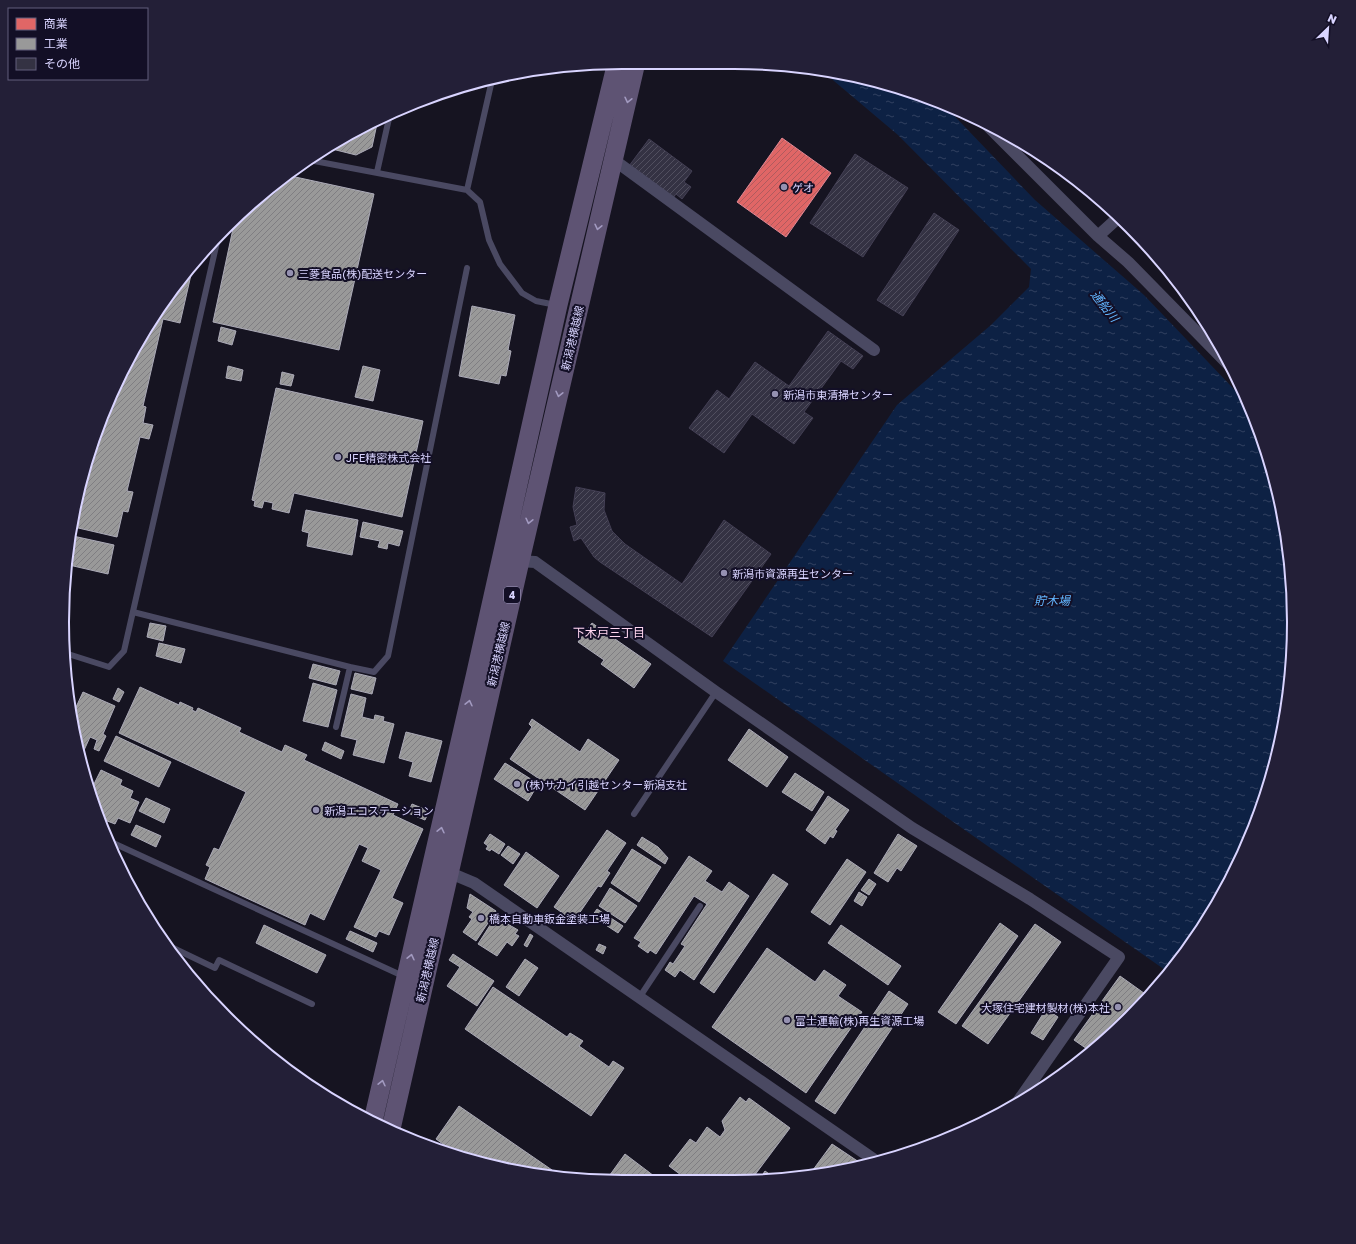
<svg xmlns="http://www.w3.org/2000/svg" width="1356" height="1244" viewBox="0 0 1356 1244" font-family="'Golos Text','Noto Sans JP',sans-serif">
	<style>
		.water { fill: url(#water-ripples) }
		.shops { fill: url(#shops-hatch); stroke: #de8794 }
		.industry { fill: url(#industry-hatch); stroke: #acabb8 }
		.building { fill: url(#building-hatch); stroke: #433f54 }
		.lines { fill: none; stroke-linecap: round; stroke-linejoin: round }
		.service { stroke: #4a4962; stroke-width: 6 }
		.minor { stroke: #4a4962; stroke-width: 12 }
		.primary { stroke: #5e5373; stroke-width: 19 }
		.oneway { stroke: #a29ac0 }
		.poi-dot { fill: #9591b1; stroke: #130f26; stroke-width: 1.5 }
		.labels { text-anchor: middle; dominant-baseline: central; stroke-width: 4; stroke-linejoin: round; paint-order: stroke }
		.shield { fill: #130f26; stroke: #9e99be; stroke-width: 1 }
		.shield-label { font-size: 10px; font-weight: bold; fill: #d9d4ff }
		.poi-label { font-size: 11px; fill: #d9d4ff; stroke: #130f26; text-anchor: start }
		.street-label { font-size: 11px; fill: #d9d4ff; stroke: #130f26 }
		.water-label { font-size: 12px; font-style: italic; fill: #62b6ff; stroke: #130f26 }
		.neighbourhood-label { font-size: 12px; fill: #ffd6f0; stroke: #130f26 }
		.rim { fill: none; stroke: #d9d4ff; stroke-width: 2 }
	</style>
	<defs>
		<pattern id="water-ripples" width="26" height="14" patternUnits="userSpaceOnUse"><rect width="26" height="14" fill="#0d2144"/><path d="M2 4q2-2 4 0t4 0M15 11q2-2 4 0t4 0" fill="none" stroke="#304060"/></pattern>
		<pattern id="shops-hatch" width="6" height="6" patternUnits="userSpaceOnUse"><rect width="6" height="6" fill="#e06666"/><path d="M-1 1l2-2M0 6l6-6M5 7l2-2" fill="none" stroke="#b05b5e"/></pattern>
		<pattern id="industry-hatch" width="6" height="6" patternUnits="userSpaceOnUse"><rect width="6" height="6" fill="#999"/><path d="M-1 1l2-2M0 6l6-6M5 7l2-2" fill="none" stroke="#7f7e82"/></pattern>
		<pattern id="building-hatch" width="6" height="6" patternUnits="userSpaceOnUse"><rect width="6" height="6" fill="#343243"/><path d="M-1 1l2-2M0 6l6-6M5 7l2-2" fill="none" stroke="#514f5f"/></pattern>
	</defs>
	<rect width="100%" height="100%" fill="#161421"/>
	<path class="water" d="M 821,70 L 843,73 L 941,102 L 1035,200 L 1144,295 L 1251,407 L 1283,513 L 1294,622 L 1283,731 L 1251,836 L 1200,933 L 1168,972 L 723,661 L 897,405 L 991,325 L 1029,287 L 1031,269 L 898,135 Z"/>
	<path class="shops" d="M 782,138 L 831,173 L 786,237 L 737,202 Z"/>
	<path class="industry" d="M 378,119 L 372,147 L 356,155 L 328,148 Z
		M 286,175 L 374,194 L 339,350 L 213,322 L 234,224 L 281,178 Z
		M 193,266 L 180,323 L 163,319 L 143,406 L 146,407 L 143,423 L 153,425 L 149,439 L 140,437 L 127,491 L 133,492 L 128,512 L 123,511 L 117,537 L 74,527 L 81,477 L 120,374 L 178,281 Z
		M 472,306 L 515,315 L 508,350 L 511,351 L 506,376 L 501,375 L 499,384 L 459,376 Z
		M 221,327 L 236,331 L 232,345 L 218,341 Z
		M 228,366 L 243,370 L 241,381 L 226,378 Z
		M 363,366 L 380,370 L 373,401 L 355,397 Z
		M 282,372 L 294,375 L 291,386 L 280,384 Z
		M 276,388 L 423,421 L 402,517 L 294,493 L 289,513 L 272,509 L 273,503 L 264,501 L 262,508 L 254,506 L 255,501 L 252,500 Z
		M 306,510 L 358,520 L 352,555 L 307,546 L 309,533 L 302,531 Z
		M 363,522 L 403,531 L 399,546 L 388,543 L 387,549 L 378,547 L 380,541 L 360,537 Z
		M 73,536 L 114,545 L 108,574 L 69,565 Z
		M 150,623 L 166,626 L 163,641 L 147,637 Z
		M 592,623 L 651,664 L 634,688 L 601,664 L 604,660 L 578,642 Z
		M 159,643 L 185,649 L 181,663 L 156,656 Z
		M 313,664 L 340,671 L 336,685 L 309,678 Z
		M 355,673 L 376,678 L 372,694 L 351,689 Z
		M 313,683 L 337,690 L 328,727 L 303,721 Z
		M 140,687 L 179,705 L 180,702 L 193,708 L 192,710 L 196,712 L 198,708 L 241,728 L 239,732 L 282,752 L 285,745 L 307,755 L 304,760 L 398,804 L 393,815 L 423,829 L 392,898 L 403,903 L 389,935 L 379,931 L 376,937 L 354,927 L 381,870 L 362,861 L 368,848 L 359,844 L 324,920 L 310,913 L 305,925 L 205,879 L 210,867 L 206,865 L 214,848 L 219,850 L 246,792 L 119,733 Z
		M 118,688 L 124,692 L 119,702 L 113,699 Z
		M 83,692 L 115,706 L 103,734 L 106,736 L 99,751 L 94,749 L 97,740 L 90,737 L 81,757 L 73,731 L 71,718 Z
		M 351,694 L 366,698 L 362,717 L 374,720 L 375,715 L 384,717 L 383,721 L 394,724 L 384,763 L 353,755 L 357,740 L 341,736 Z
		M 532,719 L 580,752 L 588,739 L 619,760 L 585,810 L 510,759 L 532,727 L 529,724 Z
		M 749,729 L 788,757 L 767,787 L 728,760 Z
		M 406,732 L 442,741 L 431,782 L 409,776 L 413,762 L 399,758 Z
		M 116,736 L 171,762 L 159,787 L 104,761 Z
		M 325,742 L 344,751 L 341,759 L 322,750 Z
		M 505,763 L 534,781 L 529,788 L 534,791 L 528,801 L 494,779 Z
		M 101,770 L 122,780 L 120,785 L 133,791 L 130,798 L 139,802 L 130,823 L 118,818 L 115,824 L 102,819 L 92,788 Z
		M 795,773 L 824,792 L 812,811 L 782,792 Z
		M 828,796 L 849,810 L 835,830 L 837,831 L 833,838 L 830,836 L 825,844 L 806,830 Z
		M 146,798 L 170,809 L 164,823 L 139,811 Z
		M 412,804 L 429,811 L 425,820 L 408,813 Z
		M 136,825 L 161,836 L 156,847 L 131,835 Z
		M 607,830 L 626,843 L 607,871 L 610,873 L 601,887 L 598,886 L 574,921 L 554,907 Z
		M 490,834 L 505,844 L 499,854 L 491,849 L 490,851 L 486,849 L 488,846 L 484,843 Z
		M 898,834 L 917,846 L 901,871 L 897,868 L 888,882 L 874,873 Z
		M 642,837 L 658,847 L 668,858 L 665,864 L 637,845 Z
		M 508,846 L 520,854 L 513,864 L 501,855 Z
		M 632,849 L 661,867 L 639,902 L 611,883 Z
		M 526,852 L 559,876 L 537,908 L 504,885 Z
		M 689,856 L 712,871 L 705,881 L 722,892 L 729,882 L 749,896 L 694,980 L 680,970 L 675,977 L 665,970 L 670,962 L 673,964 L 685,946 L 681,944 L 707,904 L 694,896 L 656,954 L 650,950 L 648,953 L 638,946 L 641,942 L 634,938 Z
		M 847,859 L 866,872 L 830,925 L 811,912 Z
		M 773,874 L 788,884 L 714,993 L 700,983 Z
		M 869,879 L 876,884 L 869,895 L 861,890 Z
		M 610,888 L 637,906 L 625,923 L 599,906 Z
		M 859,892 L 867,897 L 862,906 L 854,901 Z
		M 470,894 L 496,911 L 476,941 L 463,932 L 472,919 L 469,917 L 473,912 L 467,908 Z
		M 597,909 L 623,926 L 618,933 L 592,916 Z
		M 502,915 L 509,920 L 506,923 L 518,930 L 515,934 L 519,936 L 512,946 L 507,942 L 497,956 L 478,944 L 494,919 L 498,921 Z
		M 1000,923 L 1018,936 L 956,1024 L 938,1012 Z
		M 1035,924 L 1061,942 L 988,1044 L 962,1026 Z
		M 264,925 L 326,955 L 317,973 L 256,943 Z
		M 841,925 L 901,966 L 888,985 L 828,943 Z
		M 350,931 L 377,943 L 373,952 L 346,939 Z
		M 530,934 L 533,936 L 527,947 L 524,945 Z
		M 599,944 L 606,947 L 603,954 L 596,950 Z
		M 767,948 L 815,982 L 824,970 L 846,985 L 838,996 L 862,1012 L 806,1093 L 712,1027 Z
		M 453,954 L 494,981 L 477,1006 L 447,986 L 460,967 L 449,960 Z
		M 525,959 L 538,968 L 519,996 L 506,987 Z
		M 1120,976 L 1148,996 L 1130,1018 L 1090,1051 L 1074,1040 Z
		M 493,987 L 567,1037 L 570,1033 L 583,1041 L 579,1046 L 609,1067 L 613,1061 L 624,1068 L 591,1116 L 465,1029 Z
		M 889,991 L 908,1004 L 835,1114 L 815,1101 Z
		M 1046,1009 L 1058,1017 L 1043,1040 L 1031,1033 Z
		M 740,1097 L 746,1102 L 749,1098 L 790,1128 L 751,1180 L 734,1182 L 689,1181 L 669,1166 L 690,1139 L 696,1143 L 707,1127 L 720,1137 L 725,1130 L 722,1121 Z
		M 459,1106 L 552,1170 L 547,1177 L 461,1157 L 436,1139 Z
		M 429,1140 L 448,1154 L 425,1145 Z
		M 832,1144 L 862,1164 L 860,1166 L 843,1171 L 810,1174 Z
		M 625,1154 L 654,1176 L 651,1180 L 607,1179 Z
		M 765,1171 L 775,1178 L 759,1180 Z"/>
	<path class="building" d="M 649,139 L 692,171 L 684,182 L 691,187 L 682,199 L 676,194 L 673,198 L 629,166 Z
		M 855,154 L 908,188 L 863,257 L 810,223 Z
		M 934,213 L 959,230 L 903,316 L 877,300 Z
		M 828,331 L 863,356 L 853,369 L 841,361 L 804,412 L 813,418 L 794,444 L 752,414 L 724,453 L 689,428 L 717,390 L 729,399 L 755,362 L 789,386 Z
		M 576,487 L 605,493 L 604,510 L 612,531 L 625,544 L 682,584 L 724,520 L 771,554 L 712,637 L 600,562 L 594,557 L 581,538 L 574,541 L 570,527 L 577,525 L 573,507 Z"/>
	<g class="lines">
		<path class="service" d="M 309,160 L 467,190 L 480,202 L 489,240 L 500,264 L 522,293 L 536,301 L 556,305
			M 377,172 L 390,114
			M 467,190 L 492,80
			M 133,612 L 350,667 L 336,727
			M 65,653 L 109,667 L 124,651 L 217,242
			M 350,667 L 374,672 L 388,656 L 467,268
			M 634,814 L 716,692
			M 111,843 L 111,842 L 403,976
			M 167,945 L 215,968 L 219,960 L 312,1004
			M 639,998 L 700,906"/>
		<path class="minor" d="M 988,126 L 1098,236 L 1128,262 L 1228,364
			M 614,160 L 874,350
			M 1098,236 L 1119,217
			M 513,562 L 520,561 L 535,562 L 716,692 L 912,828 L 1030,899 L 1119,957 L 1017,1103
			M 443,870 L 474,883 L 876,1161"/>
		<path class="primary" d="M 373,1121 L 475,677 L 558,305 L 617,62
			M 391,1129 L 520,561 L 636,62"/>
	</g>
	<defs><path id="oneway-chevron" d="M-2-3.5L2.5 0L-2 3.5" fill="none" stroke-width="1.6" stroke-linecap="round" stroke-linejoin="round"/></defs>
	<g class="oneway">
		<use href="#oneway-chevron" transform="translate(628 100) rotate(103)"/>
		<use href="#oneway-chevron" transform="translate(598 227) rotate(103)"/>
		<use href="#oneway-chevron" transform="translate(559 394) rotate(103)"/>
		<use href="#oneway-chevron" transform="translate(529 521) rotate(103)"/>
		<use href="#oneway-chevron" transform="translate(469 703) rotate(-77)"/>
		<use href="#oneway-chevron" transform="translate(441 830) rotate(-77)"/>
		<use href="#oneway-chevron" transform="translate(411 957) rotate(-77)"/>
		<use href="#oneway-chevron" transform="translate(382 1083) rotate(-77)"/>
	</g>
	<g class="poi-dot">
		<circle cx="784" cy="187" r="4"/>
		<circle cx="290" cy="273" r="4"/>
		<circle cx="775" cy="394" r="4"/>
		<circle cx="338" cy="457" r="4"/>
		<circle cx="724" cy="573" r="4"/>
		<circle cx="517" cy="784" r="4"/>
		<circle cx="316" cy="810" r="4"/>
		<circle cx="481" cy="918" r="4"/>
		<circle cx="1118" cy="1007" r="4"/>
		<circle cx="787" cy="1020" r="4"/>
	</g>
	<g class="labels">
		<rect class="shield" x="504" y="587" width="16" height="16" rx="3"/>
		<g class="shield-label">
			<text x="512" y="595">4</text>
		</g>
		<g class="poi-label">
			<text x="792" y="187">ゲオ</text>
			<text x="298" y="273">三菱食品(株)配送センター</text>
			<text x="783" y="394">新潟市東清掃センター</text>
			<text x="346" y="457">JFE精密株式会社</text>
			<text x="732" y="573">新潟市資源再生センター</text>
			<text x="525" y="784">(株)サカイ引越センター新潟支社</text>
			<text x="324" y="810">新潟エコステーション</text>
			<text x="489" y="918">橋本自動車鈑金塗装工場</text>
			<text x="1110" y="1007" text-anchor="end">大塚住宅建材製材(株)本社</text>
			<text x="795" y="1020">富士運輸(株)再生資源工場</text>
		</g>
		<g class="street-label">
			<text transform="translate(572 338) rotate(-77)">新潟港横越線</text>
			<text transform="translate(498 654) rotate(-77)">新潟港横越線</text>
			<text transform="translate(427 970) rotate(-77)">新潟港横越線</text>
		</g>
		<g class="water-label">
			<text transform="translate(1105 306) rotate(52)">通船川</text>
			<text x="1052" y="600">貯木場</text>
		</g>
		<g class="neighbourhood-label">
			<text x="609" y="632">下木戸三丁目</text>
		</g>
	</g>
	<path d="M0 0H1356V1244H0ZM622 69H734A553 553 0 0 1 1287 622V622A553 553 0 0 1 734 1175H622A553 553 0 0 1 69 622V622A553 553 0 0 1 622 69Z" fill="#231f37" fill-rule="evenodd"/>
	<path class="rim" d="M622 69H734A553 553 0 0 1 1287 622V622A553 553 0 0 1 734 1175H622A553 553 0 0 1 69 622V622A553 553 0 0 1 622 69Z"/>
	<rect x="8" y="8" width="140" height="72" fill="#130f26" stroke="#625e7d"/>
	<rect x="16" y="18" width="20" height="12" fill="#e06666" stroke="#625e7d"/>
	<text x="44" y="28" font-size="12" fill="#d9d4ff">商業</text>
	<rect x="16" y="38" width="20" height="12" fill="#999999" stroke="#625e7d"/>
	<text x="44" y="48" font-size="12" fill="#d9d4ff">工業</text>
	<rect x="16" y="58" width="20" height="12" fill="#343243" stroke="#625e7d"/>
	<text x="44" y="68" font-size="12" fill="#d9d4ff">その他</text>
	<g transform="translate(1328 28) rotate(25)" stroke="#130f26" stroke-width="3" paint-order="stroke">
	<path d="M0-3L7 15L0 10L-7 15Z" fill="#d9d4ff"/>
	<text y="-6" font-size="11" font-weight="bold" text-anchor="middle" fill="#d9d4ff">N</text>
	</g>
</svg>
